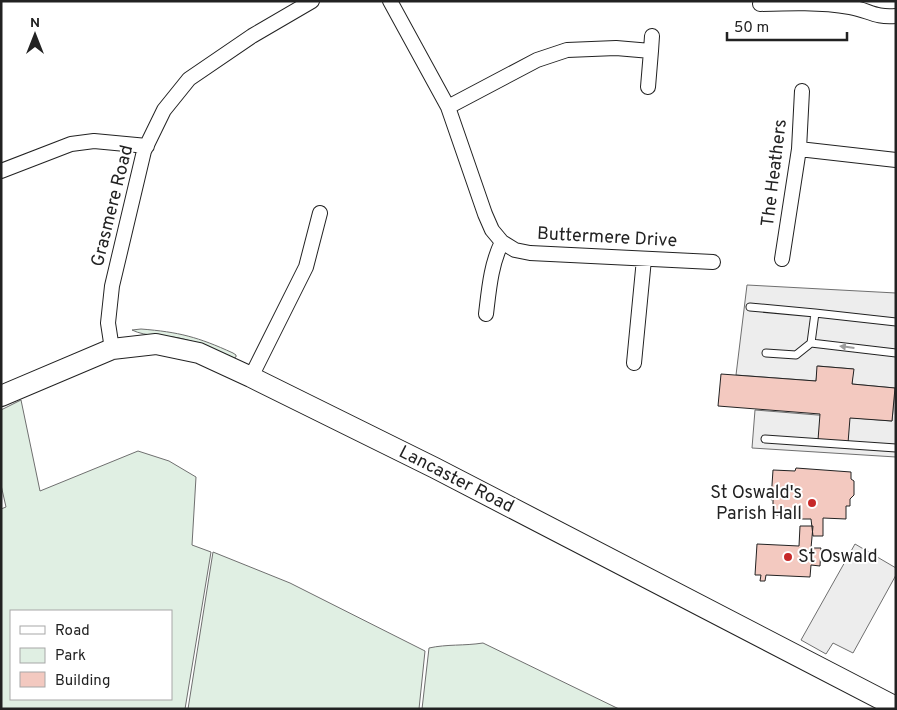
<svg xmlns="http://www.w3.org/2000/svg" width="897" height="710" viewBox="0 0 897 710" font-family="Overpass,sans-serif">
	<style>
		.green { fill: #e0efe3; stroke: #6f6f6f; fill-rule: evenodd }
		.parking { fill: #ededed; stroke: #6f6f6f }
		.building { fill: #f3c9c0; stroke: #222 }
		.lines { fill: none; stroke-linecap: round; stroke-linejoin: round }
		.lane-casing { stroke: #222; stroke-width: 9 }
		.street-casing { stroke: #222; stroke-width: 16 }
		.secondary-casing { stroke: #222; stroke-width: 22 }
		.lane { stroke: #fff; stroke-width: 7 }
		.street { stroke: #fff; stroke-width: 14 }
		.secondary { stroke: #fff; stroke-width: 20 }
		.oneway { fill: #9c9c9c }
		.poi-dot { fill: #c62828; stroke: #fff; stroke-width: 2 }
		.labels { text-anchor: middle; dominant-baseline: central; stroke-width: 4; stroke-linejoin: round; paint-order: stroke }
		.street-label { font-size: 18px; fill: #222; stroke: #fff }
		.poi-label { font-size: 18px; fill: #222; stroke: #fff; text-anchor: end }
	</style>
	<rect width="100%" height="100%" fill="#fff"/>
	<path class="green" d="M 141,329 C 179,332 198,337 233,353 L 236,355 L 236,357 L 234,358 C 216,350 198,342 179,338 C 164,335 146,337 132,330 Z
		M 21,400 L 40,491 L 138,451 L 169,461 L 196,477 L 192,545 L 211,552 L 185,709 L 1,709 L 1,509 L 6,507 L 1,485 L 1,410 ZM 11,611 L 171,611 L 171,699 L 11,699 Z
		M 213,552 L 290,583 L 425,651 L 419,709 L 188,709 Z
		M 483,643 L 619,709 L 422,709 L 429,648 C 447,644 464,646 483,643 Z"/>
	<path class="parking" d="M 747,285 L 896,293 L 896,457 L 752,448 L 755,410 L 892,421 L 895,388 L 852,384 L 853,369 L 818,366 L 816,381 L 736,375 Z
		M 855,544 L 896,568 L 896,575 L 853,653 L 833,643 L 826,654 L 801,640 Z"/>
	<path class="building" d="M 817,366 L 854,369 L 852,384 L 895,388 L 892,421 L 850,418 L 848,443 L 818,440 L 820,414 L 718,406 L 721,374 L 816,381 Z
		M 796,468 L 851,472 L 851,479 L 854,481 L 854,495 L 850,499 L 850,506 L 846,506 L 846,519 L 823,518 L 823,536 L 813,536 L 811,519 L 796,519 L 796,515 L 773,515 L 773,499 L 771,500 L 773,470 L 795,471 Z
		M 800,526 L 813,526 L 811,548 L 821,548 L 820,566 L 811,565 L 810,577 L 766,575 L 765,581 L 760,581 L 761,575 L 755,575 L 757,544 L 799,546 Z"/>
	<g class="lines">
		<defs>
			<path id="lane" d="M 750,307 L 815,313
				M 896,322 L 815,313 L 811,343 L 896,353
				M 766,353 L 796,355 L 811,343
				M 765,439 L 896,448"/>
			<path id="street" d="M 390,1 L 448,107 L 485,214 L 492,230 L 502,242 C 491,264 489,289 486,314
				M 760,4 C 790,3 820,2 850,7 C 869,10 874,18 896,16
				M 651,51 L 652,36
				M 448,107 L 537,60 L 567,50 L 616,48 L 651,51 L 648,87
				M 799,149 L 896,160
				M 1,171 L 71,144 L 94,141 L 147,146
				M 502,242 L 515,250 L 530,253 L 713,262
				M 782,259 L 799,149 L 802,91
				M 112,349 L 108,323 L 112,286 L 144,151 L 164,110 L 189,79 L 252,36 L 312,1
				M 634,363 L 644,259
				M 251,377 L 306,267 L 320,213"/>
			<path id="secondary" d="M 1,396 L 112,349 L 156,344 L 199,353 L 251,377 L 435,468 L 896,707"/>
		</defs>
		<use href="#lane" class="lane-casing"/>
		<use href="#street" class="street-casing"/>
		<use href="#secondary" class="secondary-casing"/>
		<use href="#lane" class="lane"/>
		<use href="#street" class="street"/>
		<use href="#secondary" class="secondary"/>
	</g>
	<defs><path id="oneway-solid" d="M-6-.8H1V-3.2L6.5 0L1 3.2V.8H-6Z" transform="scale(1.25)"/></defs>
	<use class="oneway" href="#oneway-solid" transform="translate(847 347) rotate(-173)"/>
	<g class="poi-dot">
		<circle cx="812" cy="503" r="5"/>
		<circle cx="788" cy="557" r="5"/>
	</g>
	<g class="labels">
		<g class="street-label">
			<text transform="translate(775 173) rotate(-83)">The Heathers</text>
			<text transform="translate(113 206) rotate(-76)">Grasmere Road</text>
			<text transform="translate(607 238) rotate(3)">Buttermere Drive</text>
			<text transform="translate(456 480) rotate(27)">Lancaster Road</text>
		</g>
		<g class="poi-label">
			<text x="802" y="493">St Oswald's<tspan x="802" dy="21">Parish Hall</tspan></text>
			<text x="798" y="557" text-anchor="start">St Oswald</text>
		</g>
	</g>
	<rect width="897" height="710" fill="none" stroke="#222222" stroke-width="5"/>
	<rect x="10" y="610" width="162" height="90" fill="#ffffff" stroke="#a7a7a7"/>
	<rect x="20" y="626" width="25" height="8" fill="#ffffff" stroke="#a7a7a7"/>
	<text x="55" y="635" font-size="15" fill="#222222">Road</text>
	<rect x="20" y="648" width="25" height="15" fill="#e0efe3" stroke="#a7a7a7"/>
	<text x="55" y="660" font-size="15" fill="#222222">Park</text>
	<rect x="20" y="672" width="25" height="15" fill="#f3c9c0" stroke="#a7a7a7"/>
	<text x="55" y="685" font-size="15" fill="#222222">Building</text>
	<g transform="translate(35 35)" stroke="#ffffff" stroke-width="4" paint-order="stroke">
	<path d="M0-4L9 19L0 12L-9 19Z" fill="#222222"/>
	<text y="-8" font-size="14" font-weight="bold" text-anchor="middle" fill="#222222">N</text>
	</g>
	<path d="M727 32v8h120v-8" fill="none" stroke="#222222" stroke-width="2.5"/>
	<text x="734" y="32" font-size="15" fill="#222222" stroke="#ffffff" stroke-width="4" paint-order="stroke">50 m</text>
</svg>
